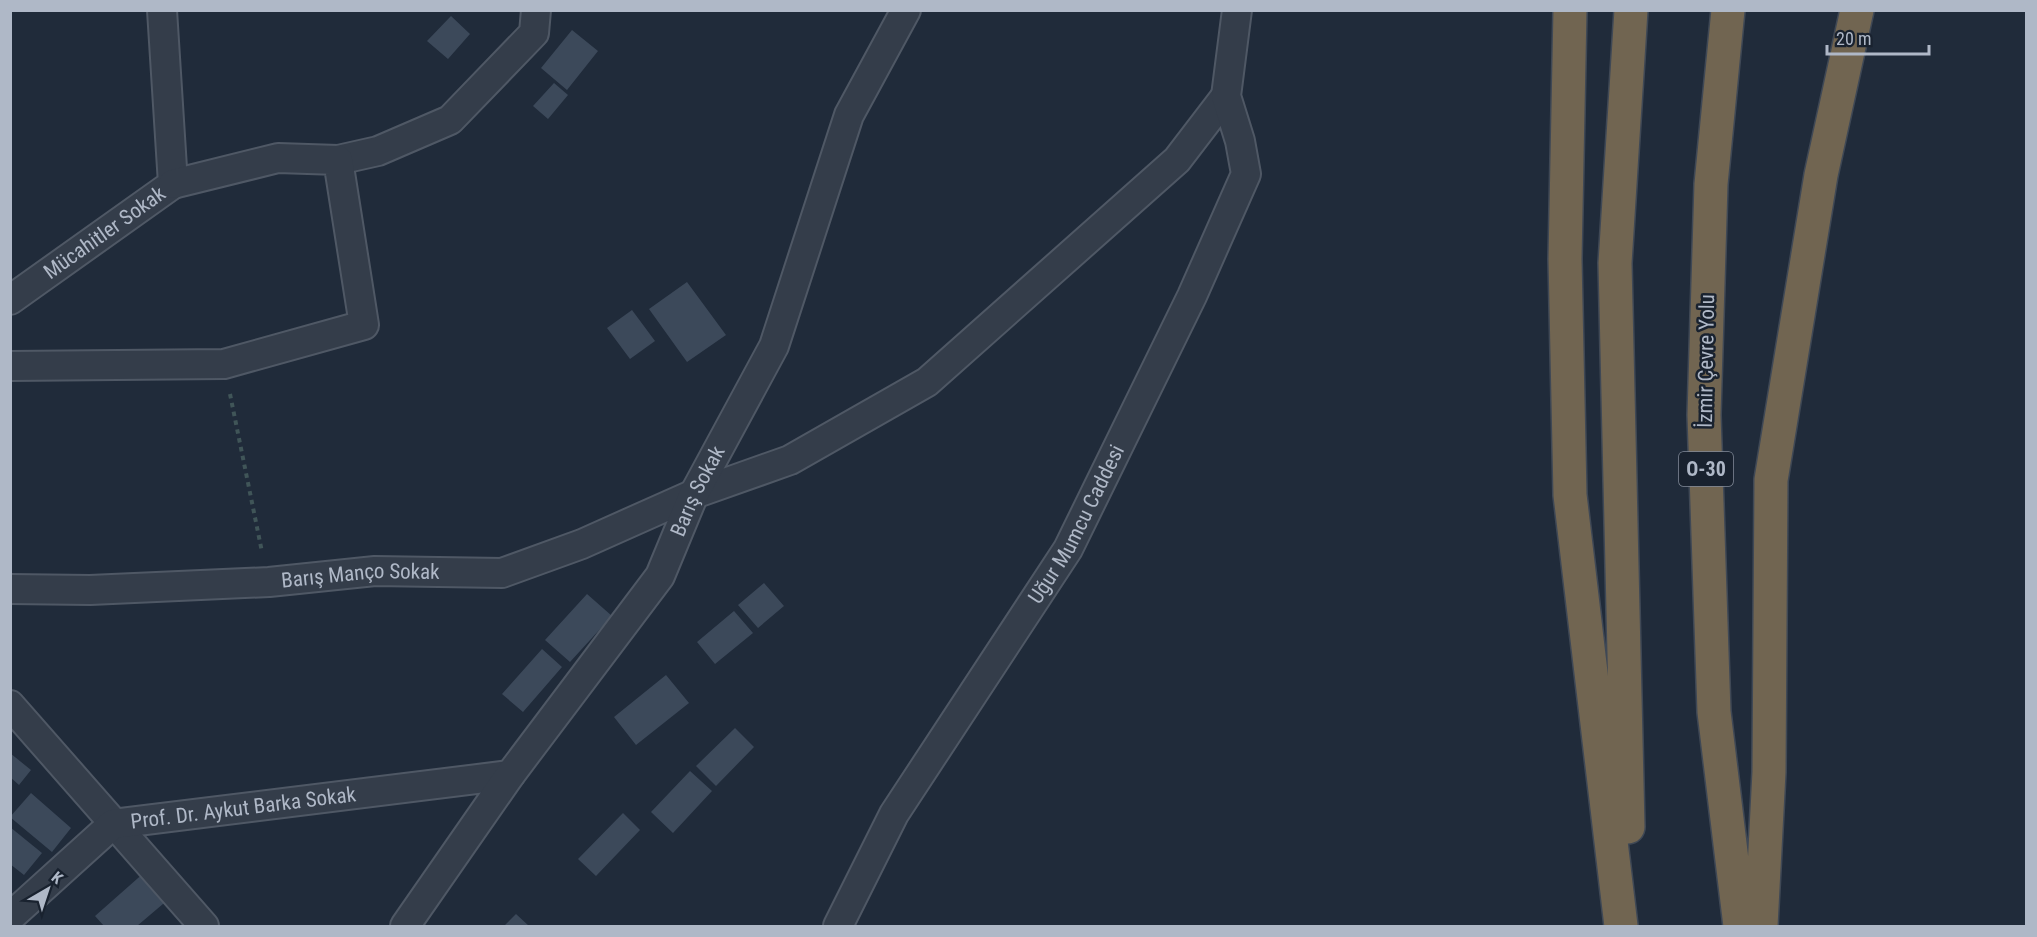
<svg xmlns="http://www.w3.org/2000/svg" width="2037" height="937" viewBox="0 0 2037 937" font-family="'Roboto Condensed',sans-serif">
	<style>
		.building { fill: #3c495a }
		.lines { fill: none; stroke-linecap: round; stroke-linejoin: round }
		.street-casing { stroke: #4f5865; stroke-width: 32 }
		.highway-casing { stroke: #3f4855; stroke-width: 36 }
		.path { stroke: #405558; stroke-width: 4; stroke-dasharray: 4.5 4.5; stroke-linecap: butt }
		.street { stroke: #343d4a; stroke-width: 28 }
		.highway { stroke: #716551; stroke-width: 33 }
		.labels { text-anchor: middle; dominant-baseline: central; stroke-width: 5; stroke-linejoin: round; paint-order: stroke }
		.shield { fill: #19222f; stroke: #828b99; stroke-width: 1.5 }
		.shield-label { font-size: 20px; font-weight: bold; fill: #afb8c7 }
		.street-label { font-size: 21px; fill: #afb8c7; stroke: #19222f }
	</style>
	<rect width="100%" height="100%" fill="#202b3a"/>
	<path class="building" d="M 451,16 L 470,34 L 448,59 L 427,41 Z
		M 572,30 L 598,51 L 567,90 L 541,68 Z
		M 554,83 L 568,95 L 548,119 L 533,106 Z
		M 687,282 L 726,335 L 687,362 L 649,309 Z
		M 632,310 L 655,341 L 630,359 L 607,328 Z
		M 764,583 L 784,606 L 758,628 L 738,605 Z
		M 587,594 L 612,616 L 570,662 L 545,640 Z
		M 734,611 L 753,633 L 715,664 L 697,642 Z
		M 542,649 L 562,667 L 523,712 L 502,694 Z
		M 666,675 L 689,703 L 636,745 L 614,717 Z
		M 735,728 L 754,747 L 716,786 L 696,766 Z
		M 10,753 L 31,770 L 19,785 L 10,777 Z
		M 690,771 L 712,791 L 673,833 L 651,812 Z
		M 31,793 L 71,828 L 52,852 L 10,817 Z
		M 623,813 L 640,830 L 596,876 L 578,859 Z
		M 10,827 L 42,853 L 24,875 L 10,864 Z
		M 146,871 L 170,898 L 137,926 L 104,926 L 95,916 Z
		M 516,914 L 529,926 L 504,926 Z"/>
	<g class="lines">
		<defs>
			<g id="street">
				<path d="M 338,160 L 378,151 L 450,120 L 534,33 L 536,10"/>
				<path id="s1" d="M 10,300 L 173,184 L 162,10"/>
				<path d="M 10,366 L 224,364 L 364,325 L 338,160 L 278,158 L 173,184"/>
				<path id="s2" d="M 10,589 L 90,590 L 269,582 L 375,571 L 502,573 L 582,544 L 694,494 L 790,460 L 927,382 L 1177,160 L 1226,96"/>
				<path d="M 10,705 L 204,926"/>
				<path id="s3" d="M 10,917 L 113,824 L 510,775"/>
				<path id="s4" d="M 405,926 L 510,775 L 660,576 L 694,494 L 774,346 L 849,115 L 906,10"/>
				<path id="s5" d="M 838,926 L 894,814 L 1068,549 L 1192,296 L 1246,174 L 1240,141 L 1226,96 L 1237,10"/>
			</g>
			<path id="highway" d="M 1570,10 L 1565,259 L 1570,495 L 1621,926
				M 1728,10 L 1711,184 L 1704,415 L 1714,712 L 1740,926
				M 1628,827 L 1615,263 L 1631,10
				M 1761,926 L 1769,772 L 1771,480 L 1821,175 L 1857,10"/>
		</defs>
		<use href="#street" class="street-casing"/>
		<use href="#highway" class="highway-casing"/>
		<path class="path" d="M 230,394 L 262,552"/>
		<use href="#street" class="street"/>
		<use href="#highway" class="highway"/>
	</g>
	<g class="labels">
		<rect class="shield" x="1679" y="452" width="54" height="34" rx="4.5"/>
		<g class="shield-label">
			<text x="1706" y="469">O-30</text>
		</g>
		<g class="street-label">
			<text stroke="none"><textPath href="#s1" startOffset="116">Mücahitler Sokak</textPath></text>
			<text transform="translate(1706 361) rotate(-89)">İzmir Çevre Yolu</text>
			<text stroke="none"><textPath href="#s4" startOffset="526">Barış Sokak</textPath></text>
			<text stroke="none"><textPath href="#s5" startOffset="468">Uğur Mumcu Caddesi</textPath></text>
			<text stroke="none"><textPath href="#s2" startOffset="351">Barış Manço Sokak</textPath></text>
			<text stroke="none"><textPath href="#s3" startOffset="270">Prof. Dr. Aykut Barka Sokak</textPath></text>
		</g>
	</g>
	<rect width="2037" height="937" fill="none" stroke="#afb8c7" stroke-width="24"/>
	<g transform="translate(48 889) rotate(39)" stroke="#19222f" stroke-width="4.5" paint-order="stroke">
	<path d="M0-4.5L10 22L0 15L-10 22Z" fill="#afb8c7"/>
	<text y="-9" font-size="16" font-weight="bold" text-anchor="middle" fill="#afb8c7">K</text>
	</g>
	<path d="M1827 45v9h102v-9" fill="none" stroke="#afb8c7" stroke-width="3"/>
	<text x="1836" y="45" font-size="18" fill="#afb8c7" stroke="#19222f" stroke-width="4.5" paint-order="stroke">20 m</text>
</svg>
